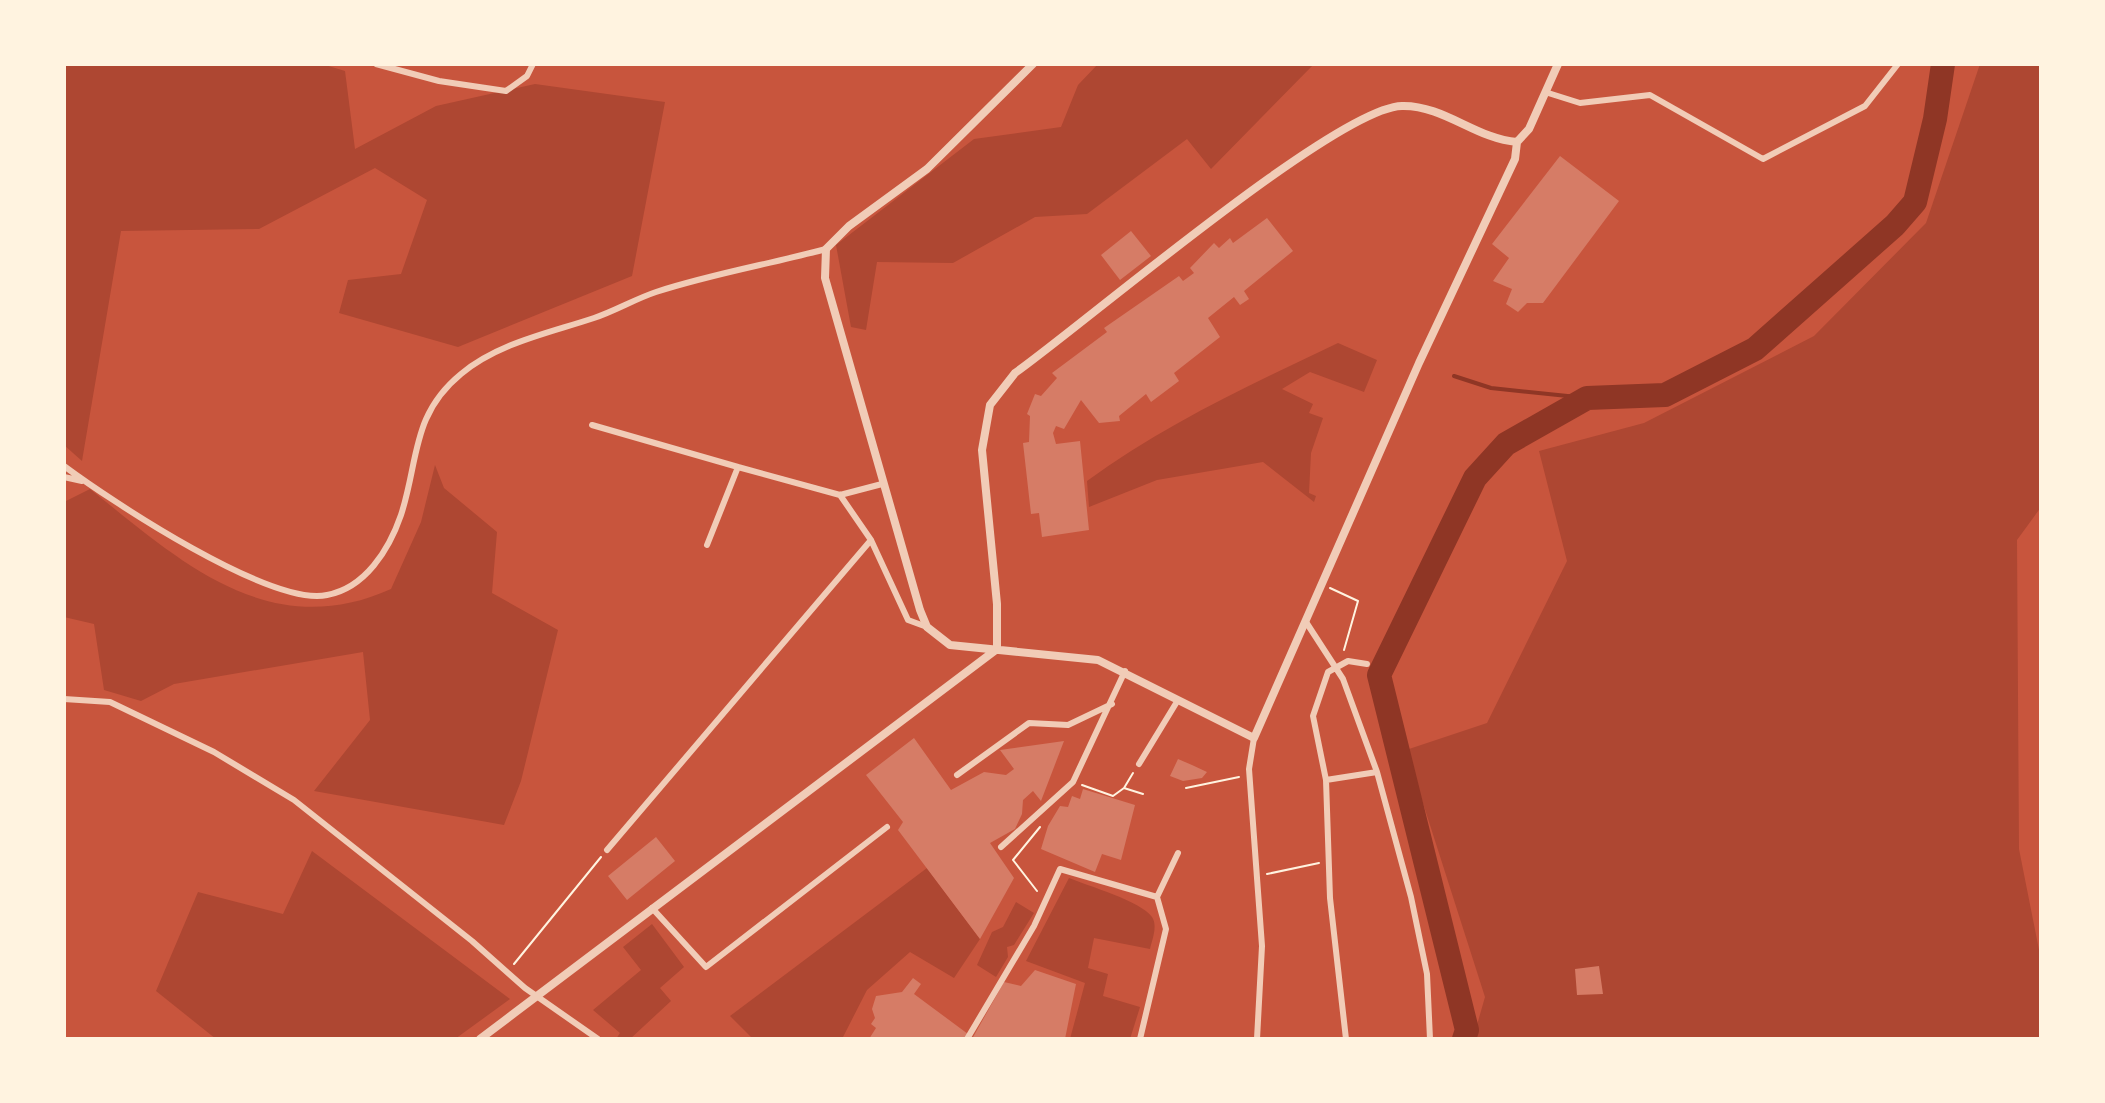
<svg xmlns="http://www.w3.org/2000/svg" width="2105" height="1103" viewBox="0 0 2105 1103" font-family="Bitter,serif">
	<style>
		.green { fill: #ae4732 }
		.lines { fill: none; stroke-linecap: round; stroke-linejoin: round }
		.stream { stroke: #8f3625; stroke-width: 4 }
		.river { stroke: #8f3625; stroke-width: 24 }
		.building { fill: #d67c66 }
		.path { stroke: #fff3e0; stroke-width: 2 }
		.minor { stroke: #f1ccb7; stroke-width: 6 }
		.tertiary { stroke: #f1ccb7; stroke-width: 8 }
	</style>
	<rect width="100%" height="100%" fill="#c8553d"/>
	<path class="green" d="M 64,64 L 322,64 L 345,71 L 355,149 L 436,106 L 535,84 L 665,102 L 632,276 L 458,347 L 339,313 L 348,280 L 401,274 L 427,200 L 375,168 L 259,229 L 121,231 L 82,461 L 64,445 Z
		M 1098,64 L 1314,64 L 1211,169 L 1187,139 L 1087,214 L 1035,217 L 953,263 L 877,262 L 866,330 L 851,327 L 836,245 L 974,139 L 1061,127 L 1078,85 Z
		M 1980,64 L 2041,64 L 2041,507 L 2017,540 L 2019,849 L 2041,960 L 2041,1039 L 1473,1039 L 1485,997 L 1406,750 L 1487,723 L 1567,561 L 1539,451 L 1644,423 L 1814,336 L 1926,223 Z
		M 1338,343 L 1377,360 L 1364,392 L 1310,372 L 1282,389 L 1313,404 L 1309,413 L 1323,418 L 1311,453 L 1309,493 L 1316,496 L 1314,502 L 1263,462 L 1157,480 L 1089,507 L 1087,481 C 1165,424 1252,384 1338,343 Z
		M 435,465 L 444,488 L 497,532 L 492,593 L 558,630 L 521,781 L 504,825 L 314,791 L 370,720 L 363,652 L 174,684 L 141,701 L 104,690 L 94,624 L 64,617 L 64,502 L 90,489 C 180,561 269,644 391,589 L 421,522 Z
		M 312,851 L 510,999 L 455,1039 L 216,1039 L 156,991 L 198,892 L 283,914 Z
		M 927,868 L 980,939 L 954,978 L 910,952 L 867,990 L 842,1039 L 753,1039 L 730,1016 Z
		M 1069,878 C 1088,886 1141,901 1152,917 C 1158,926 1152,940 1150,949 L 1094,938 L 1088,968 L 1108,974 L 1103,996 L 1140,1007 L 1130,1039 L 1070,1039 L 1085,983 L 1026,961 Z
		M 1016,902 L 1034,913 L 1014,945 L 1007,947 L 1008,957 L 996,977 L 977,965 L 992,932 L 1003,927 Z
		M 652,924 L 684,967 L 660,988 L 671,1001 L 630,1039 L 616,1039 L 620,1033 L 593,1010 L 641,970 L 623,947 Z"/>
	<g class="lines">
		<path class="stream" d="M 1454,376 L 1491,388 L 1587,398"/>
		<path class="river" d="M 1464,1039 L 1467,1030 L 1379,675 L 1475,478 L 1506,444 L 1587,398 L 1665,395 L 1755,349 L 1895,225 L 1915,202 L 1935,119 L 1943,64"/>
	</g>
	<path class="building" d="M 1560,156 L 1619,201 L 1543,303 L 1527,303 L 1518,312 L 1506,304 L 1512,289 L 1493,281 L 1509,258 L 1492,244 Z
		M 1267,218 L 1293,251 L 1244,291 L 1249,299 L 1240,305 L 1234,297 L 1208,318 L 1220,337 L 1174,373 L 1179,381 L 1151,402 L 1146,394 L 1119,416 L 1120,421 L 1099,423 L 1081,400 L 1064,429 L 1056,426 L 1053,433 L 1056,444 L 1080,441 L 1089,530 L 1042,537 L 1039,513 L 1031,514 L 1023,443 L 1029,442 L 1030,416 L 1027,414 L 1035,394 L 1041,396 L 1057,378 L 1052,373 L 1107,332 L 1104,328 L 1179,276 L 1183,281 L 1194,273 L 1190,268 L 1214,243 L 1219,248 L 1230,238 L 1233,243 Z
		M 1131,231 L 1151,256 L 1120,280 L 1101,255 Z
		M 914,738 L 951,790 L 984,772 L 1006,775 L 1014,769 L 1000,750 L 1064,741 L 1041,801 L 1033,791 L 1023,800 L 1022,814 L 1015,829 L 990,843 L 1014,878 L 980,939 L 898,830 L 903,822 L 866,775 Z
		M 1178,759 L 1192,765 L 1207,772 L 1202,778 L 1183,781 L 1170,776 Z
		M 1083,789 L 1135,805 L 1121,860 L 1102,854 L 1095,872 L 1041,849 L 1048,826 L 1060,806 L 1068,807 L 1072,796 L 1080,799 Z
		M 656,837 L 675,861 L 627,900 L 608,876 Z
		M 1599,966 L 1603,994 L 1577,995 L 1575,969 Z
		M 1035,970 L 1076,984 L 1065,1039 L 972,1039 L 1004,982 L 1021,986 Z
		M 913,978 L 921,984 L 914,994 L 968,1034 L 964,1039 L 869,1039 L 876,1028 L 871,1024 L 875,1018 L 872,1009 L 876,996 L 902,992 Z"/>
	<g class="lines">
		<path class="path" d="M 1330,588 L 1358,601 L 1344,650
			M 1133,773 L 1124,788 L 1143,794
			M 1082,785 L 1113,796 L 1124,788
			M 1186,788 L 1239,777
			M 1267,874 L 1319,863
			M 1037,891 L 1013,860 L 1040,827
			M 514,964 L 601,857"/>
		<path class="minor" d="M 376,64 L 439,81 L 506,91 L 527,76 L 533,64
			M 1545,92 L 1580,103 L 1650,95 L 1763,159 L 1865,106 L 1898,64
			M 592,425 L 738,467
			M 64,466 C 111,501 271,607 327,595 C 365,588 389,550 401,515 C 419,460 411,415 461,374 C 498,343 549,333 594,318 C 615,311 635,299 656,292 C 711,274 770,264 826,249
			M 64,477 L 82,481
			M 840,495 L 871,540 L 908,620 L 927,627
			M 707,545 L 738,467 L 840,495 L 882,484
			M 1306,622 L 1343,679 L 1377,772 L 1411,897 L 1427,974 L 1430,1039
			M 1367,664 L 1348,661 L 1328,672 L 1313,716 L 1326,780 L 1377,772
			M 64,699 L 110,702 L 214,752 L 294,800 L 472,941 L 525,988 L 598,1039
			M 1254,738 L 1249,769 L 1262,946 L 1257,1039
			M 1139,764 L 1178,700
			M 957,775 L 1029,723 L 1068,725 L 1112,704
			M 1326,780 L 1330,898 L 1346,1039
			M 1001,847 L 1073,782 L 1125,671
			M 607,850 L 871,540
			M 1157,897 L 1178,853
			M 652,908 L 706,967 L 887,827
			M 967,1039 L 1034,926 L 1060,869 L 1157,897 L 1166,929 L 1140,1039"/>
		<path class="tertiary" d="M 1033,64 L 927,169 L 849,226 L 826,249 L 825,278 L 920,610 L 927,627 L 950,645 L 1098,660 L 1254,738 L 1419,363 L 1515,159 L 1517,142
			M 1517,142 L 1529,129 L 1558,64
			M 997,649 L 997,604 L 982,450 L 990,405 L 1015,373 C 1083,325 1337,107 1402,106 C 1444,105 1476,139 1517,142
			M 480,1039 L 997,649"/>
	</g>
	<rect width="2105" height="1103" fill="none" stroke="#fff3e0" stroke-width="132"/>
</svg>
